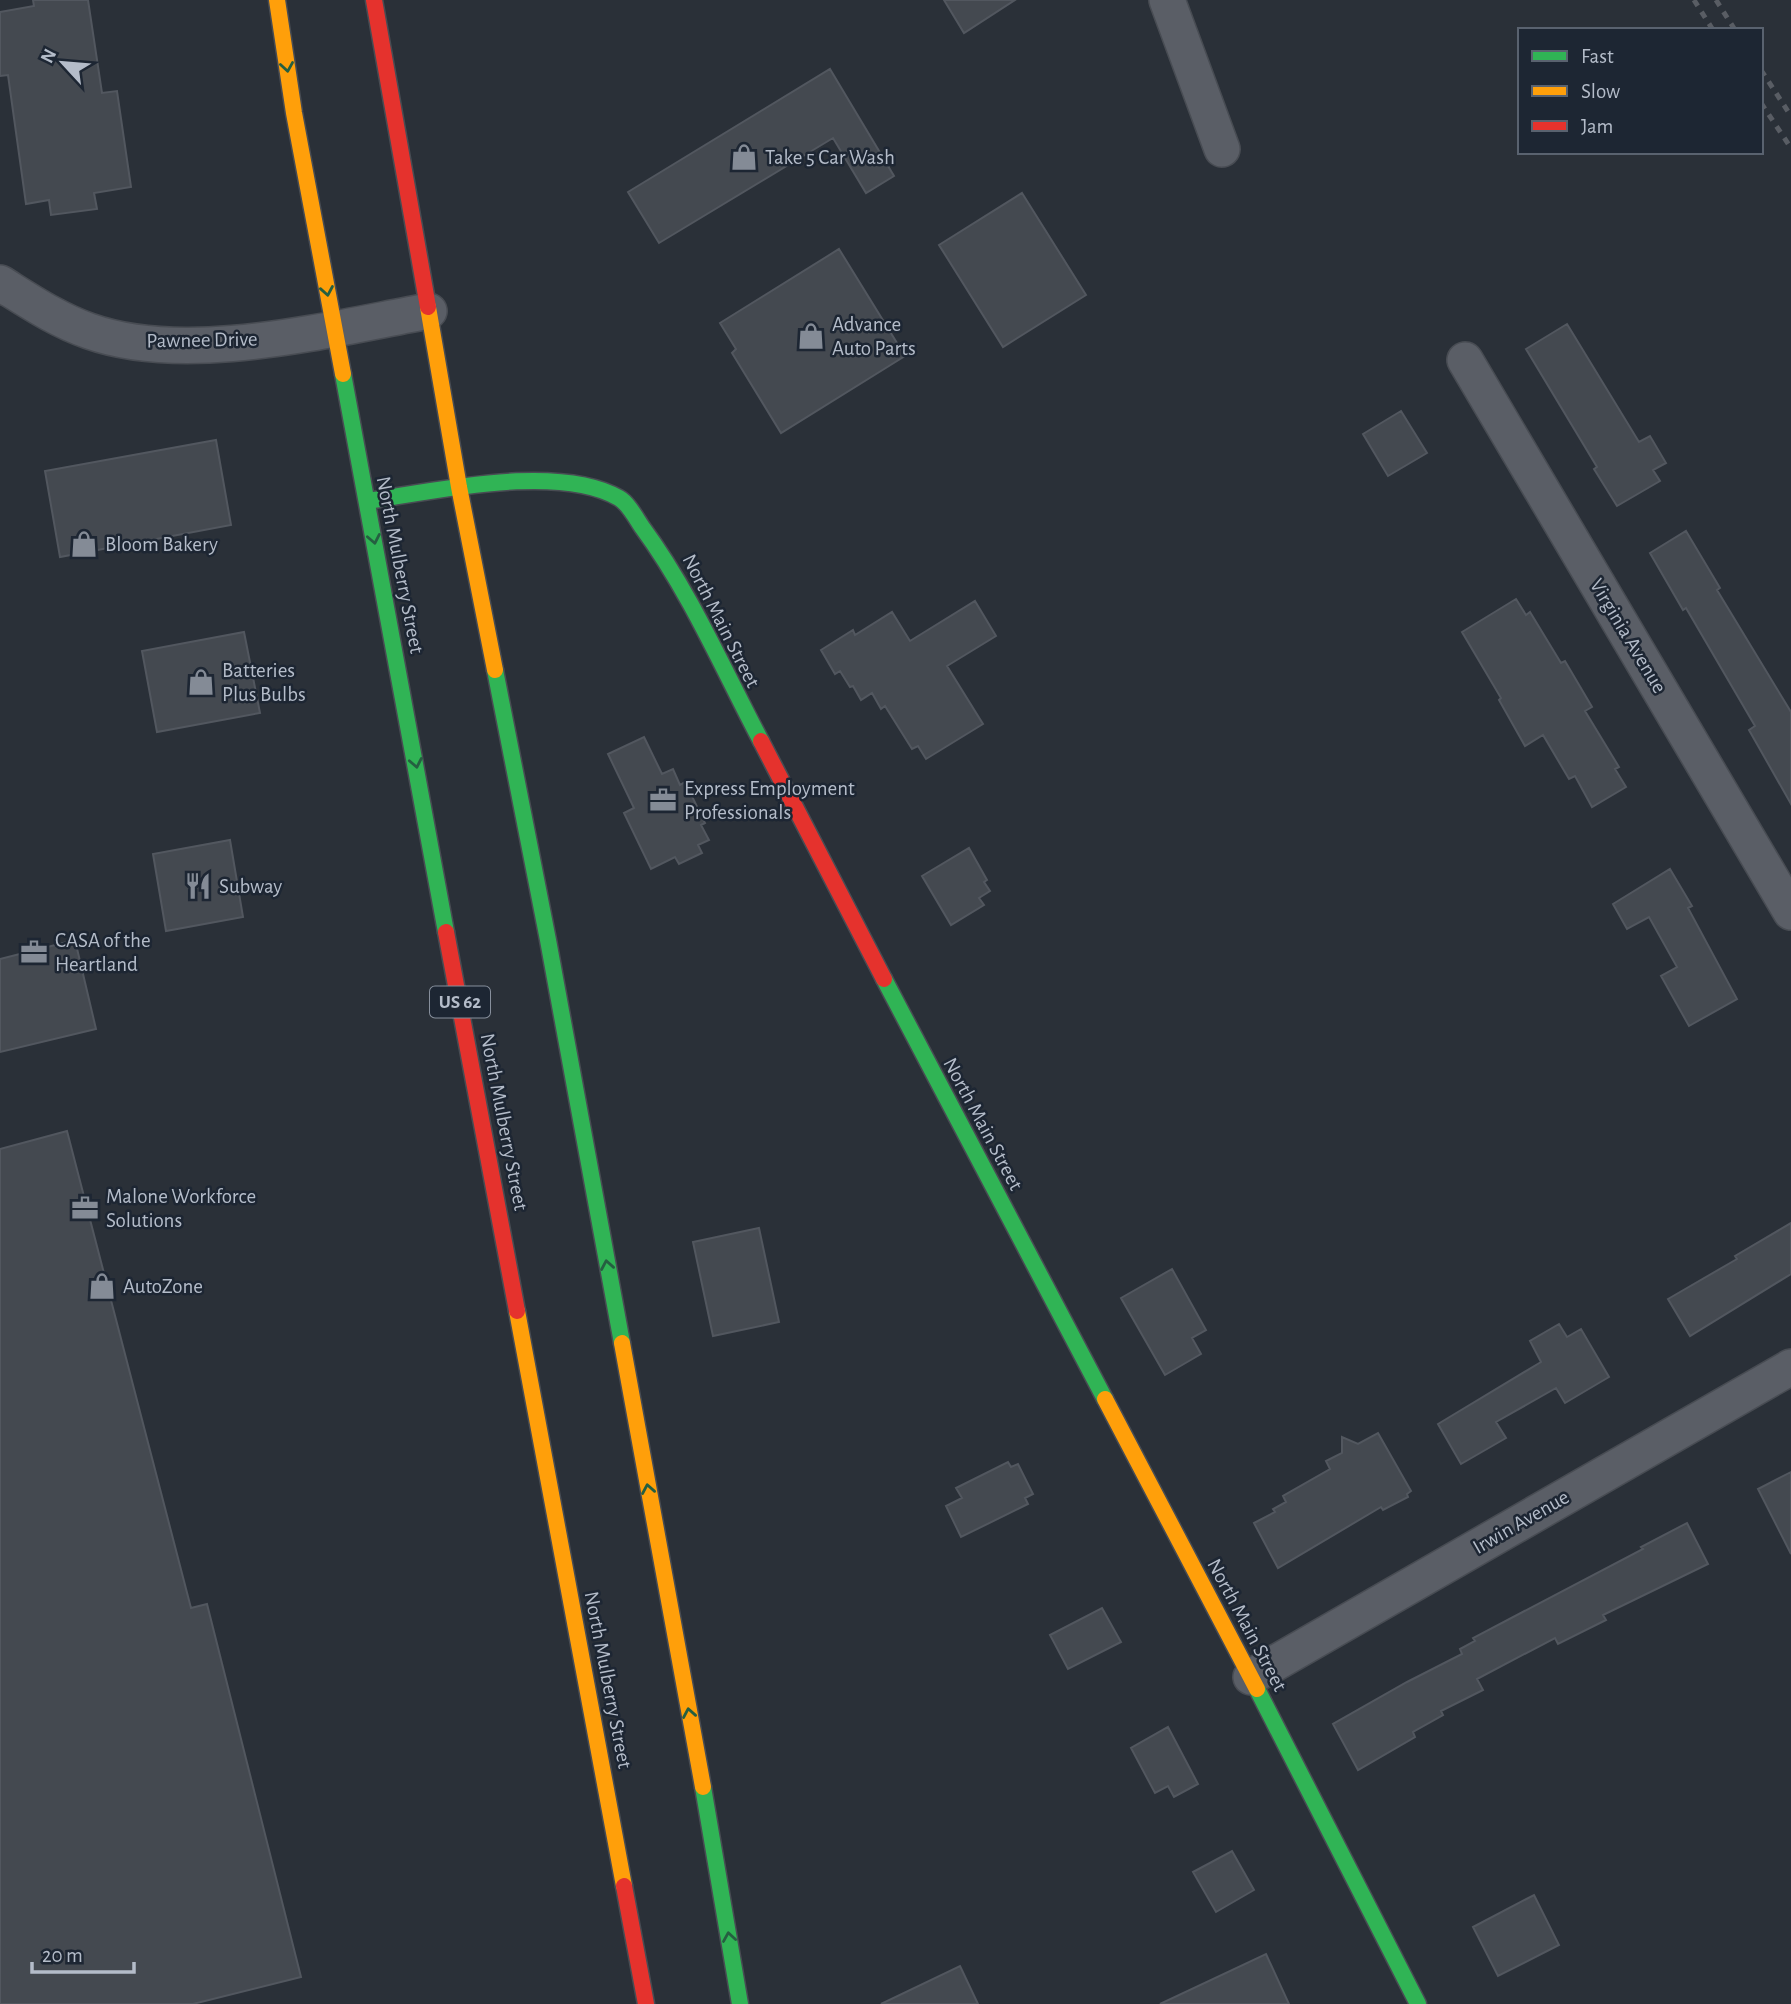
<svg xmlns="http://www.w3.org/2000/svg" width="1791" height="2004" viewBox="0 0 1791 2004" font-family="'Alegreya Sans',sans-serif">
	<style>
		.building { fill: #444950; stroke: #52575f; stroke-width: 2 }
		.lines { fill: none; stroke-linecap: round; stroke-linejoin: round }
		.street-casing { stroke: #484c53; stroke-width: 38 }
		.fast-casing { stroke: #484c53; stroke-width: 19 }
		.slow-casing { stroke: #484c53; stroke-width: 19 }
		.jam-casing { stroke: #484c53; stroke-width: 19 }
		.street { stroke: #5a5e66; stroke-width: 35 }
		.fast { stroke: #30b455; stroke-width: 16 }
		.slow { stroke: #ff9f0a; stroke-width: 16 }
		.jam { stroke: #e5322d; stroke-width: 16 }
		.rail { stroke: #595d64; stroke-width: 5; stroke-dasharray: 7 7; stroke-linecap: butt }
		.oneway { stroke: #255f41 }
		.labels { text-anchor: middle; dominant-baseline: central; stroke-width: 5; stroke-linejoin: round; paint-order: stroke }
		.shield { fill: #1d2633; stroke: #878f9c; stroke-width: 2 }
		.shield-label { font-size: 19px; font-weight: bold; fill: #b4bcc9 }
		.poi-label { font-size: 21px; fill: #b4bcc9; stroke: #1d2633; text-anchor: start }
		.street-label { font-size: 21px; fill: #b4bcc9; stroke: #1d2633 }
	</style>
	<rect width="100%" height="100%" fill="#2a3038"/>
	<path class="building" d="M 33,0 L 88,0 L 102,93 L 117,91 L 131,187 L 94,193 L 97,209 L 51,215 L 49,200 L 26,204 L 8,75 L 0,76 L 0,12 L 34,6 Z
		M 944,0 L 1015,0 L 964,33 Z
		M 830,69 L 894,176 L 866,193 L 833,138 L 659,243 L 628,192 Z
		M 1022,193 L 1086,295 L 1003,347 L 939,245 Z
		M 839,249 L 905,356 L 781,433 L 732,353 L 736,349 L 720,323 Z
		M 1567,324 L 1639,442 L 1650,436 L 1666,463 L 1653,470 L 1660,481 L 1617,506 L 1594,469 L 1597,467 L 1526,349 Z
		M 1401,411 L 1427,453 L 1388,476 L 1363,434 Z
		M 216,440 L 231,525 L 60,557 L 45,471 Z
		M 1686,531 L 1720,588 L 1717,590 L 1791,712 L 1791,804 L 1749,730 L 1755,726 L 1686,608 L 1683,610 L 1650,553 Z
		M 1516,599 L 1526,615 L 1530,612 L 1561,663 L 1565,661 L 1592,707 L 1585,711 L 1619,767 L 1615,769 L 1626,787 L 1592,807 L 1575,776 L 1569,779 L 1543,735 L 1525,746 L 1499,700 L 1501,698 L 1462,632 Z
		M 975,601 L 996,636 L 947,666 L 983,724 L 926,759 L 918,746 L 912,749 L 885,706 L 881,709 L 872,693 L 861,700 L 853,686 L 850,687 L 840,671 L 835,674 L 821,650 L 853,630 L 855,635 L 892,612 L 910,641 Z
		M 244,632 L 260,713 L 157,732 L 142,651 Z
		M 644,737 L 662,774 L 673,769 L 680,785 L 685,782 L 705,823 L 701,825 L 709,840 L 698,845 L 702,853 L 679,864 L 675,857 L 651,869 L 624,813 L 634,808 L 608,754 Z
		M 230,840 L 243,917 L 166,931 L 153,854 Z
		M 969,848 L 987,880 L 984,882 L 990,891 L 979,898 L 984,905 L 951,925 L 922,876 Z
		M 1670,869 L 1692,906 L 1688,908 L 1737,999 L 1689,1026 L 1661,976 L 1677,967 L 1649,917 L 1627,929 L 1613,904 Z
		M 75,940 L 96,1029 L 0,1052 L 0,959 Z
		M 67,1131 L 191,1608 L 207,1604 L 301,1977 L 193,2004 L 0,2004 L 0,1149 Z
		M 1791,1223 L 1791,1274 L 1690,1336 L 1668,1299 L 1737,1259 L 1735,1256 Z
		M 759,1228 L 779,1322 L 713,1336 L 693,1242 Z
		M 1172,1269 L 1206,1330 L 1192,1338 L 1201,1354 L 1165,1375 L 1121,1298 Z
		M 1559,1324 L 1567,1337 L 1581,1329 L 1609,1377 L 1565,1403 L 1556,1388 L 1496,1422 L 1506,1438 L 1461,1464 L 1438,1424 L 1541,1362 L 1530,1341 Z
		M 1378,1433 L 1411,1491 L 1407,1494 L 1408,1497 L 1383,1510 L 1381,1507 L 1278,1568 L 1254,1523 L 1275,1512 L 1273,1509 L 1286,1502 L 1283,1496 L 1330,1469 L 1326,1461 L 1342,1453 L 1342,1437 L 1358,1444 Z
		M 1008,1462 L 1011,1467 L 1018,1464 L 1033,1494 L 1025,1498 L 1028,1504 L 961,1537 L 946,1506 L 962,1498 L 956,1488 Z
		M 1791,1472 L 1791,1554 L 1758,1489 Z
		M 1687,1523 L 1708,1564 L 1603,1615 L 1606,1620 L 1558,1644 L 1555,1638 L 1477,1679 L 1483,1690 L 1441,1711 L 1443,1715 L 1413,1732 L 1415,1737 L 1358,1770 L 1333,1724 L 1407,1682 L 1462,1654 L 1460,1649 L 1475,1641 L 1473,1638 L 1643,1549 L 1641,1547 Z
		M 1102,1608 L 1121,1642 L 1068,1669 L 1050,1635 Z
		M 1168,1727 L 1198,1784 L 1174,1797 L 1168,1786 L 1155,1793 L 1131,1748 Z
		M 1232,1851 L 1254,1890 L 1216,1912 L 1193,1872 Z
		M 1534,1895 L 1559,1945 L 1498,1976 L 1473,1927 Z
		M 1266,1954 L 1289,2004 L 1160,2004 Z
		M 960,1966 L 978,2004 L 881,2004 Z"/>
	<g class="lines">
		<defs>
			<path id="street" d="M 1167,0 L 1222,149
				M 0,283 C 29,301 57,320 89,331 C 187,366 329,329 429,311
				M 1465,360 L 1791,912
				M 1251,1677 L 1791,1367"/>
			<path id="fast" d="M 343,374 L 446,932
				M 367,501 C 435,491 559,463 619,498 C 628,503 636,518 642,527 C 690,592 723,669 761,741
				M 495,670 L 548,940 L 622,1343
				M 884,979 L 1105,1399
				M 1257,1689 L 1418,2004
				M 703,1787 L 740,2004"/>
			<path id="slow" d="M 277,0 L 294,113 L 343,374
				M 428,307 L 459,487 L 495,670
				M 517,1311 L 624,1886
				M 622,1343 L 703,1787
				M 1105,1399 L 1257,1689"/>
			<path id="jam" d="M 374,0 L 428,307
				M 761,741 L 884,979
				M 446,932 L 517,1311
				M 624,1886 L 646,2004"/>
		</defs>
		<use href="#street" class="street-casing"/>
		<use href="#fast" class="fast-casing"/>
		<use href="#slow" class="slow-casing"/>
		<use href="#jam" class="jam-casing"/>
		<use href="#street" class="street"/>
		<use href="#fast" class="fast"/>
		<use href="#slow" class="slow"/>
		<use href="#jam" class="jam"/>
		<path class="rail" d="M 1694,0 L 1713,30
			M 1716,0 L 1735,30
			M 1761,70 L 1791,116
			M 1761,103 L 1791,148"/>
	</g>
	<defs><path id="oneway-chevron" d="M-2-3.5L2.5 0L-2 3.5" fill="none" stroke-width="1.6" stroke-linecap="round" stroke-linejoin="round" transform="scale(1.75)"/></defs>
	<g class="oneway">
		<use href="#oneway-chevron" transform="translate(287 67) rotate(81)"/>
		<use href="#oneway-chevron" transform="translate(327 291) rotate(80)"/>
		<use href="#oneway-chevron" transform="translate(374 539) rotate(79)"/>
		<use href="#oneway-chevron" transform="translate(416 763) rotate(79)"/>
		<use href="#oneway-chevron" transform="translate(607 1265) rotate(-100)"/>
		<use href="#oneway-chevron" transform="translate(648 1489) rotate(-100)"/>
		<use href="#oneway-chevron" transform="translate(689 1713) rotate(-100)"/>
		<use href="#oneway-chevron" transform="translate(729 1937) rotate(-99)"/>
	</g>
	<defs>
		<symbol id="shop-bare" viewBox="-9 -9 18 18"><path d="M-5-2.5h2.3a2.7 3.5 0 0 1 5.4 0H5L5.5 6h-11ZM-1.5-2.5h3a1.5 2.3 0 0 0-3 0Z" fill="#848b96" stroke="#1d2633" stroke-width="2.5" paint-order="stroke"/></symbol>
		<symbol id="office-bare" viewBox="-9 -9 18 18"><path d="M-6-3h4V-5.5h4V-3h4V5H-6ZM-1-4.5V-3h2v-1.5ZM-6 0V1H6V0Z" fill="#848b96" stroke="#1d2633" stroke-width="2.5" paint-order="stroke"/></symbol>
		<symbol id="restaurant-bare" viewBox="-9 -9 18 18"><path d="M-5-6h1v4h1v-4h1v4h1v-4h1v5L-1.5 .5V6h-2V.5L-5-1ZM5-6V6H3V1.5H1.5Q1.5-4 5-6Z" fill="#848b96" stroke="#1d2633" stroke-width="2.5" paint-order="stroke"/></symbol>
	</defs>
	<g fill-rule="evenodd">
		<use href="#shop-bare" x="725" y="138" width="38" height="38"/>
		<use href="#shop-bare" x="792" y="317" width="38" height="38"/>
		<use href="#shop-bare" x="65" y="525" width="38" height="38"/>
		<use href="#shop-bare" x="182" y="663" width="38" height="38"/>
		<use href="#office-bare" x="644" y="781" width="38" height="38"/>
		<use href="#restaurant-bare" x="179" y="867" width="38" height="38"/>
		<use href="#office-bare" x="15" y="933" width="38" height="38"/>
		<use href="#office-bare" x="66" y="1189" width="38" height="38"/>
		<use href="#shop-bare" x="83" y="1267" width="38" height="38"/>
	</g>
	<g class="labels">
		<rect class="shield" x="430" y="986.5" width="60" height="31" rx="5"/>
		<g class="shield-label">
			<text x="460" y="1002">US 62</text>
		</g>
		<g class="poi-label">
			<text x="765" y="157">Take 5 Car Wash</text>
			<text x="832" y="324">Advance<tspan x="832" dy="24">Auto Parts</tspan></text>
			<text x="105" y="544">Bloom Bakery</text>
			<text x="222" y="670">Batteries<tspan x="222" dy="24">Plus Bulbs</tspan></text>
			<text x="684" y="788">Express Employment<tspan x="684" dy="24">Professionals</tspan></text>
			<text x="219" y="886">Subway</text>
			<text x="55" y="940">CASA of the<tspan x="55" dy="24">Heartland</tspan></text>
			<text x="106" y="1196">Malone Workforce<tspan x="106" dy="24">Solutions</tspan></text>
			<text x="123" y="1286">AutoZone</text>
		</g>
		<g class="street-label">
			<text transform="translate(202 340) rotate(-1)">Pawnee Drive</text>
			<text transform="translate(400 565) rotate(79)">North Mulberry Street</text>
			<text transform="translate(721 621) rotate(63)">North Main Street</text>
			<text transform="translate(1628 636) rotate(59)">Virginia Avenue</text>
			<text transform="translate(504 1122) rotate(79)">North Mulberry Street</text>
			<text transform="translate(983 1124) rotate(62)">North Main Street</text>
			<text transform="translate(1521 1522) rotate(-30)">Irwin Avenue</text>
			<text transform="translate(1247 1625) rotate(62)">North Main Street</text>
			<text transform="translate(608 1680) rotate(79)">North Mulberry Street</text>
		</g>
	</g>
	<rect x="1518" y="28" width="245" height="126" fill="#1d2633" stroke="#59626f" stroke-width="2"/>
	<rect x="1532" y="51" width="35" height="10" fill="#30b455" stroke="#59626f" stroke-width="2"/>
	<text x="1581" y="63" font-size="21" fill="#b4bcc9">Fast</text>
	<rect x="1532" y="86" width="35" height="10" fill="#ff9f0a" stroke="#59626f" stroke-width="2"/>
	<text x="1581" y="98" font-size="21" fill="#b4bcc9">Slow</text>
	<rect x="1532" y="121" width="35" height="10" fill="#e5322d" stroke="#59626f" stroke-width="2"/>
	<text x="1581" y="133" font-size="21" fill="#b4bcc9">Jam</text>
	<g transform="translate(63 63) rotate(296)" stroke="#1d2633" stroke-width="5" paint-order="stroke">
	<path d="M0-5L12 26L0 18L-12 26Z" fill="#b4bcc9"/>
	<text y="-10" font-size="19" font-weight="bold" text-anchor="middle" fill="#b4bcc9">N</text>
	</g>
	<path d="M32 1962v10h102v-10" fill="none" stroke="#b4bcc9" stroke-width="3.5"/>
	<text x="42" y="1962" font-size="21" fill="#b4bcc9" stroke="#1d2633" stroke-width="5" paint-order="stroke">20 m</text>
</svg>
